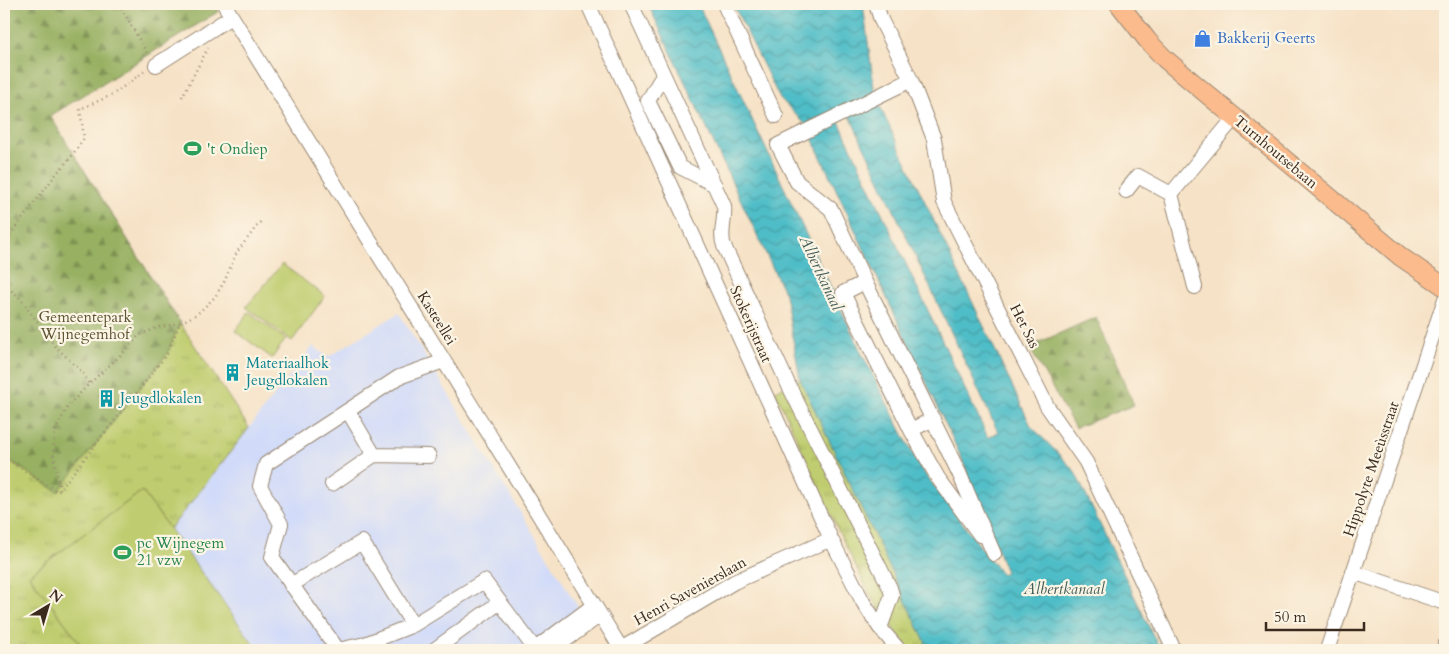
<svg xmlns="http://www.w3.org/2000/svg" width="1449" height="654" viewBox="0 0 1449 654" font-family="Cardo,serif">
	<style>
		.built { fill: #d0daf9 }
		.grass { fill: url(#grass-tufts); stroke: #7d7c46 }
		.forest { fill: url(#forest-firs); stroke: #696d40 }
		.garden { fill: #bfcd6f; stroke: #7d7c46 }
		.water { fill: url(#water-waves); stroke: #457472; fill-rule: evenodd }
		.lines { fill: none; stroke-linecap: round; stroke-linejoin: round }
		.minor-casing { stroke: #988672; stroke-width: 16 }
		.major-casing { stroke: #988672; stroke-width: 20 }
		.path { stroke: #988672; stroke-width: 2.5; stroke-dasharray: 1 4; stroke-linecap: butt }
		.minor { stroke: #fff; stroke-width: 14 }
		.major { stroke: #fbbb8c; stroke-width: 18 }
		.labels { text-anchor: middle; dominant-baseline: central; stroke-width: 4.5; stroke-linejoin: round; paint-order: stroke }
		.shop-label { font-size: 15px; fill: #366cbe; stroke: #fcf5e5; text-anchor: start }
		.leisure-label { font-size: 15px; fill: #27864d; stroke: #fcf5e5; text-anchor: start }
		.street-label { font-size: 15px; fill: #3b2a1e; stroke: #fcf5e5 }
		.park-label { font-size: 15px; fill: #5c5332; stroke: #fcf5e5 }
		.culture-label { font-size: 15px; fill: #0d838f; stroke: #fcf5e5; text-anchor: start }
		.water-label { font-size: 16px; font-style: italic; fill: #425d59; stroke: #fcf5e5 }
	</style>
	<defs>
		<pattern id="grass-tufts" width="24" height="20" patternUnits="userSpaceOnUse" patternTransform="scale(1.25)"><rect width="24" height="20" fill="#bfcd6f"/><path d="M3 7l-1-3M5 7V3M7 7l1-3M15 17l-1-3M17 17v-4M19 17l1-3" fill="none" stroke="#a5b060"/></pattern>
		<pattern id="forest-firs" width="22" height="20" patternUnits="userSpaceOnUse" patternTransform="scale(1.25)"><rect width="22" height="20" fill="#97b062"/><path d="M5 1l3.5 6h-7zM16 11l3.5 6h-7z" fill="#7c8f50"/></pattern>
		<pattern id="water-waves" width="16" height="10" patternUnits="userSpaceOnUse" patternTransform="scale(1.25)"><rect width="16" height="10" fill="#4fbdc7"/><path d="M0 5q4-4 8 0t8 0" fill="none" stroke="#439aa1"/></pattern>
	</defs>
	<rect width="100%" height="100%" fill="#fcf5e5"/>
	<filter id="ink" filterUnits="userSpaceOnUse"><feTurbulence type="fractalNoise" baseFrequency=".02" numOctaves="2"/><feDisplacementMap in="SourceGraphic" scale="10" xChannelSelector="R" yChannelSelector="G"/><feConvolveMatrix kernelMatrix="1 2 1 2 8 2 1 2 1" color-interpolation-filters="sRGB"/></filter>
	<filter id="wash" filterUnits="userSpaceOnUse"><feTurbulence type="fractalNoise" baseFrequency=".0096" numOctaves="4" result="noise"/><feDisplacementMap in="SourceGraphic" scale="20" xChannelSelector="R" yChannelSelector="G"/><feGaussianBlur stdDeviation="1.12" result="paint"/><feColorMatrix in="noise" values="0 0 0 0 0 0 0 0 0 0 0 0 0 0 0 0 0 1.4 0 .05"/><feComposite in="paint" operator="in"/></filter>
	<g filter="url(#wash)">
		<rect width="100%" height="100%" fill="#f6e2c6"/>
		<path class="built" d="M 399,313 L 586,620 L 545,650 L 258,650 L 170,529 L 313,346 L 328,357 Z"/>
		<path class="grass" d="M 4,4 L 214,4 L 219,11 L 50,116 L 180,323 L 249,428 L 170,529 L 142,491 L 29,575 L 85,650 L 4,650 Z
			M 800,379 L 929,650 L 911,650 L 885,618 L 871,597 L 840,534 L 775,391 Z"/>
		<path class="forest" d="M 4,4 L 214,4 L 219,11 L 50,116 L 180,323 L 167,354 L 58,492 L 4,457 Z
			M 1096,317 L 1134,405 L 1075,428 L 1029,347 Z"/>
		<path class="garden" d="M 282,264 L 325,296 L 292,341 L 246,307 Z
			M 249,312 L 286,339 L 272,358 L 235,331 Z
			M 142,491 L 258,650 L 85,650 L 29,575 Z"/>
		<path class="water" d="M 648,4 L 698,4 L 863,356 L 919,466 L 1002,575 L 1006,572 L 962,459 L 806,125 L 779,97 L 733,4 L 863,4 L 874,88 L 882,111 L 1031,426 L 1074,470 L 1160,650 L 929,650 L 800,379 L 785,294 ZM 845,106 L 998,432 L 988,438 L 834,111 Z"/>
	</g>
	<g filter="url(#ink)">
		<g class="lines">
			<defs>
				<path id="minor" d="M 224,4 L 622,650
					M 588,4 L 831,539 L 863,602 L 880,628 L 899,650
					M 631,4 L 724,206 C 726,219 719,233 724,246 L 789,386 L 890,588 L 892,595 L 880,628
					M 724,4 L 776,116
					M 876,4 L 881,20 L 911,80 L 934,139 L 944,202 L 1047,406 L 1086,462 L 1174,650
					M 156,65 L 231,17
					M 663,75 L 648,101 L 680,167 L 715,185
					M 911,80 L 778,145 L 797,182 L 831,209 L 865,282 L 959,473 L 994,554
					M 1126,191 L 1138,176 L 1171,194 L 1235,117
					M 1171,194 L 1195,287
					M 865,282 L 843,293 L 911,430 L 938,478 L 980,535
					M 444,361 L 399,377 L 266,464 L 260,486 L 281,524 L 272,557 L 338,650 L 365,644 L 413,625 L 484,581 L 535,649 L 594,605
					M 348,411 L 374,455 L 429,456
					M 911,430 L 933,419
					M 332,484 L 374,455
					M 1353,572 L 1445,603
					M 291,585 L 362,542 L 413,625
					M 621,649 L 734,582 L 831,539
					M 434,650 L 500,602
					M 552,650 L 600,615
					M 1327,650 L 1445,299
					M 1443,650 L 1445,645"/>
				<path id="major" d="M 1119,4 L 1148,41 L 1165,59 L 1401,257 L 1445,287"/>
			</defs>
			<use href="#minor" class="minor-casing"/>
			<use href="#major" class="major-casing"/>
			<path class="path" d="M 119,4 L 148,55
				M 182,97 L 208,48
				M 4,243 L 57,173 L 71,157 L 84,138 L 80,109 L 112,95 L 146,70
				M 4,284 L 20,298 L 54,345 L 82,372 L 89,384
				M 4,457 L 58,492 L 167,354 L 180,323 L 197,314 L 215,297 L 224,282 L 237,252 L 261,221
				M 60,490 L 53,453 L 55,431 L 68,406 L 89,384 L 125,351 L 139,335 L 157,328 L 180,323"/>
			<use href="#minor" class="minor"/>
			<use href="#major" class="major"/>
		</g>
	</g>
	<defs>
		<symbol id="shop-bare" viewBox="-9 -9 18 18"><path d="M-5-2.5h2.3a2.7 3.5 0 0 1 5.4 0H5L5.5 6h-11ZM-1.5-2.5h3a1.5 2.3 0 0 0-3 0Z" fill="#3f7fe0" stroke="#fcf5e5" stroke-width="2.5" paint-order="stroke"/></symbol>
		<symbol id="stadium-bare" viewBox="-9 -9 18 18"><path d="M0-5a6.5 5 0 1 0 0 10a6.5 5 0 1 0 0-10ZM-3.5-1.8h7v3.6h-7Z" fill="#2e9e5b" stroke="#fcf5e5" stroke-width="2.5" paint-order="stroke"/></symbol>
		<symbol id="building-bare" viewBox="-9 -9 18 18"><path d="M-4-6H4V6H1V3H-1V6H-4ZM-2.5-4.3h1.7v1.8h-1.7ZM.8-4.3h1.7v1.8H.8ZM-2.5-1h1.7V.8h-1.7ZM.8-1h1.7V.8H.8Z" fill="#0f9aa8" stroke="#fcf5e5" stroke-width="2.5" paint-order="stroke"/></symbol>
	</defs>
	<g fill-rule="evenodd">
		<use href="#shop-bare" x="1190" y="26" width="25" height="25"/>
		<use href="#stadium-bare" x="180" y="136" width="25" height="25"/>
		<use href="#building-bare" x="220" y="360" width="25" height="25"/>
		<use href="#building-bare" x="94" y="386" width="25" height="25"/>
		<use href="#stadium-bare" x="110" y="540" width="25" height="25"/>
	</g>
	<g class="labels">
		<g class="shop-label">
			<text x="1217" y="38">Bakkerij Geerts</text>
		</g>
		<g class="leisure-label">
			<text x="207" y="149">'t Ondiep</text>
			<text x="137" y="543">pc Wijnegem<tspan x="137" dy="17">21 vzw</tspan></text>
		</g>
		<g class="street-label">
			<text transform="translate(1276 152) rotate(40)">Turnhoutsebaan</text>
			<text transform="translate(437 318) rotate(58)">Kasteellei</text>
			<text transform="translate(751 324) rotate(66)">Stokerijstraat</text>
			<text transform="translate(1025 326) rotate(63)">Het Sas</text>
			<text transform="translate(1371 469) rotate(-71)">Hippolyte Meeùsstraat</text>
			<text transform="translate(690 591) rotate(-29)">Henri Savenierslaan</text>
		</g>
		<g class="park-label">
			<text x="85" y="317">Gemeentepark<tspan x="85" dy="17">Wijnegemhof</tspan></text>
		</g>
		<g class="culture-label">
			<text x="246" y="363">Materiaalhok<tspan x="246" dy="17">Jeugdlokalen</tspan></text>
			<text x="120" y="398">Jeugdlokalen</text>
		</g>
		<g class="water-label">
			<text transform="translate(821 273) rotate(65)">Albertkanaal</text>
			<text x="1064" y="589">Albertkanaal</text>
		</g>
	</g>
	<rect width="1449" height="654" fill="none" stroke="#fcf5e5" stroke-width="20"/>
	<g transform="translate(48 606) rotate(38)" stroke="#fcf5e5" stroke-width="4" paint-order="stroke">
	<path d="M0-4L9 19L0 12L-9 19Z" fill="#3b2a1e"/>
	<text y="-8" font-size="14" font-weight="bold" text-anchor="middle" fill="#3b2a1e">N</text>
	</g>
	<path d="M1266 622v8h98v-8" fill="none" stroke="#3b2a1e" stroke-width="2.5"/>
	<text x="1274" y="622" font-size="15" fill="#3b2a1e" stroke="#fcf5e5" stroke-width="4" paint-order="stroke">50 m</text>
</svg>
